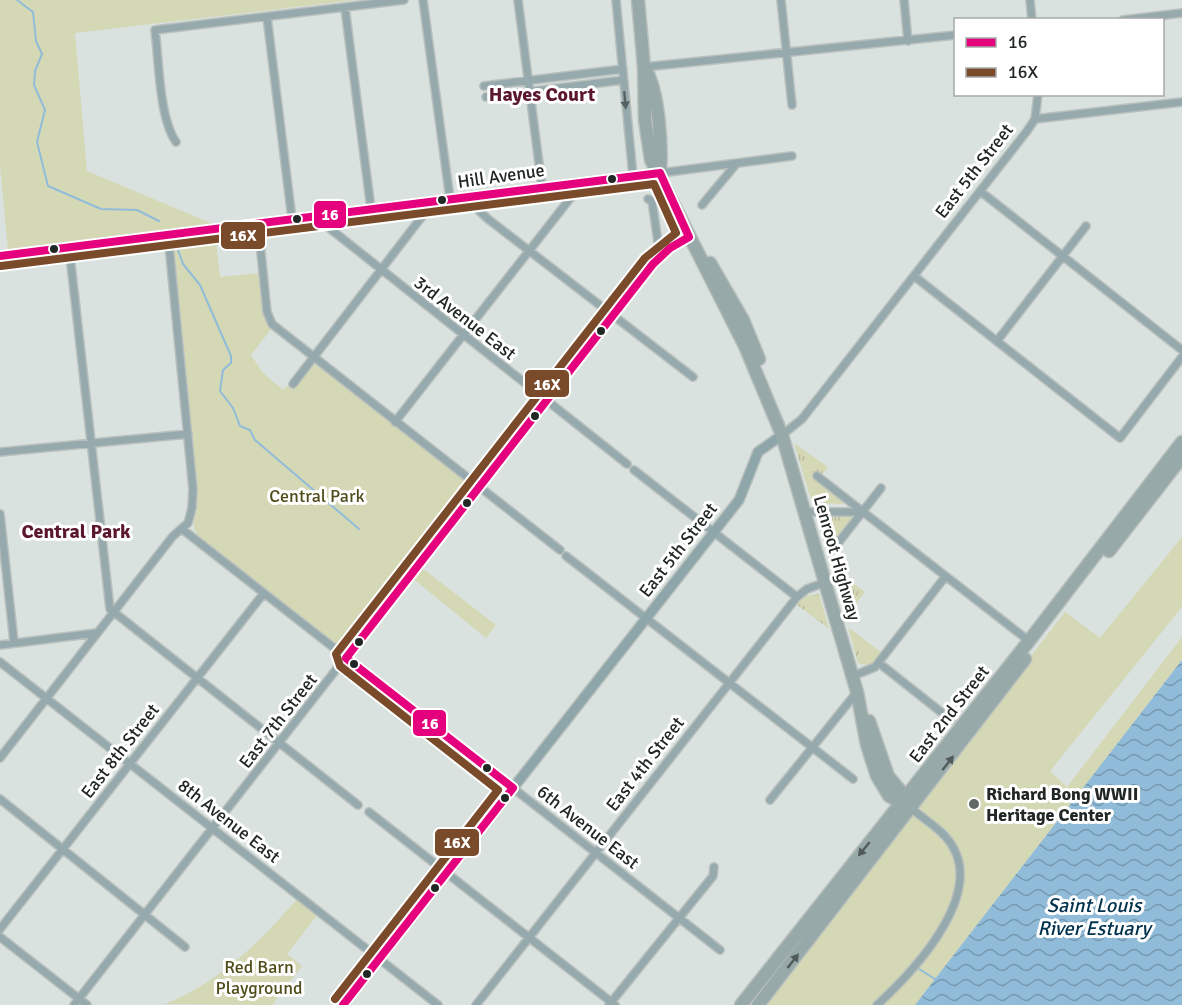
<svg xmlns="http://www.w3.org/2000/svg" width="1182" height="1005" viewBox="0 0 1182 1005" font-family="Signika,sans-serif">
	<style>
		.grass { fill: url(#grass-tufts) }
		.park { fill: #d5d8b5 }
		.water { fill: url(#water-waves) }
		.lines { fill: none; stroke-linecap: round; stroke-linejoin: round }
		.stream { stroke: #91bcd9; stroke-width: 2 }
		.street-casing { stroke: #b9c0bd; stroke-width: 10 }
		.secondary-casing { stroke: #b9c0bd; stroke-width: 12 }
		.highway-casing { stroke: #b9c0bd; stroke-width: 15 }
		.street { stroke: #96aaad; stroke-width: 7 }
		.secondary { stroke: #8ea6a9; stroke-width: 9 }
		.highway { stroke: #98a9a9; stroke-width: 12 }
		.bus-1-casing { stroke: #fff; stroke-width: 12 }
		.bus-2-casing { stroke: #fff; stroke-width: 12 }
		.bus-1 { stroke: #e5007d; stroke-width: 8 }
		.bus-2 { stroke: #7a4b2a; stroke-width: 8 }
		.oneway { fill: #566262 }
		.oneway2 { fill: #515b5a }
		.bus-dot { fill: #212725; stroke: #fff; stroke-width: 2 }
		.poi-dot { fill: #616866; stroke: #fff; stroke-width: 2 }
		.labels { text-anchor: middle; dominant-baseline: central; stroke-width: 6; stroke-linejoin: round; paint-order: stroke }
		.street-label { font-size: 18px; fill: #212725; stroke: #fff }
		.park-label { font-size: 18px; fill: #504d1b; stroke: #fff }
		.poi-label { font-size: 18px; font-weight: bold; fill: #212725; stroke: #fff; text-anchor: start }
		.neighbourhood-label { font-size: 20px; font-weight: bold; fill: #5a172f; stroke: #fff }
		.water-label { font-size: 20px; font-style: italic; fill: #00314d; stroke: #fff }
		.line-badge { stroke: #fff; stroke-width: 2 }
		.badge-label { font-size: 16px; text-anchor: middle; font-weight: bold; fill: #fff }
	</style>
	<defs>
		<pattern id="grass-tufts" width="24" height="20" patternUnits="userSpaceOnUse" patternTransform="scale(1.5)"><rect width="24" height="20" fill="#d5d8b5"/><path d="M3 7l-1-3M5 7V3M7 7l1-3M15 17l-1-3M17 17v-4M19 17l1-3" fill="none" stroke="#b7b99c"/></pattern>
		<pattern id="water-waves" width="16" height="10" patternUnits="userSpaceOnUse" patternTransform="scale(1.5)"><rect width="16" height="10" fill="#91bcd9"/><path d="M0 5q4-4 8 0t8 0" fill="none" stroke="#7699b0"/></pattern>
	</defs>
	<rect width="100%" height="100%" fill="#d9e2df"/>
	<path class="grass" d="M 794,443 L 828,467 L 822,475 L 818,472 L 815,477 L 842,499 L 843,504 L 812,503 Z
		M 854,515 L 833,545 L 837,549 L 829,560 L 818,521 L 826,516 Z
		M 831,567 L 865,592 L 845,618 Z
		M 819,594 L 829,629 L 796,604 L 805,596 Z
		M 848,627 L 882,653 C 876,661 869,668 858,663 Z"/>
	<path class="park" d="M 0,0 L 355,0 L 75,33 L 87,171 L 213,224 L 8,251 L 0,165 Z
		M 215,232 L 220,277 L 261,273 L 266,320 L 272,328 L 251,355 L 263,373 L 283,390 L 287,386 L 292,389 L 313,364 L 317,363 L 467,482 L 469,491 L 413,561 L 496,625 L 486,638 L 406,573 L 349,644 L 341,647 L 199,538 L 194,528 L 195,466 L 174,245 L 178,237 Z
		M 1182,537 L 1182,607 L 1050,771 L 1067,787 L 1182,637 L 1182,660 L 915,1005 L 761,1005 L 1065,612 L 1100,638 Z
		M 298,898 L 318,914 L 287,954 L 302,966 L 272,1005 L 165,1004 C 218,983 262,940 298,898 Z"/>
	<path class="water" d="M 1182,660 L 1182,1005 L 915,1005 L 935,979 Z"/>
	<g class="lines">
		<path class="stream" d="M 17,0 L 33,12 L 36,41 L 42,54 L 35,71 L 34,85 L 45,110 L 37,142 L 48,186 L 101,209 L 137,210 L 159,221
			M 177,247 L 183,264 L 200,285 L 231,356 L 231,363 L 223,370 L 220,391 L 233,408 L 240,426 L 250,430 L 255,440 L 359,529
			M 919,969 L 935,979"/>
		<defs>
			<path id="street" d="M 423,0 L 450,199
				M 518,0 L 542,187
				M 616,0 L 633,176
				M 781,0 L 792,105
				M 904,0 L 908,41
				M 1030,0 L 1032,20
				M 345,8 L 371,209
				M 267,17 L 292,219
				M 1123,20 L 1182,13
				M 644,67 L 956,35
				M 484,86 L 623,69
				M 486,97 L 623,80
				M 1035,119 L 1182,102
				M 176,142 C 159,118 159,60 155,30 L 404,0
				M 660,173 L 792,156
				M 980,191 L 1182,350
				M 465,198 L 488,219 L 693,377
				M 648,199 L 652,201 L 660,256
				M 702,205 L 737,163
				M 314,216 L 627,464
				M 258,223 L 267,312 L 272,324 L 560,550
				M 69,247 L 110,609 L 358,805
				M 914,276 L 1120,438 L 1182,357
				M 997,341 L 1086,226
				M 293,384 L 434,201
				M 395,422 L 583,182
				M 782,435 L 802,419 L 1027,131 L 1035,119 L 1038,94
				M 0,452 L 188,434
				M 634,470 L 797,597
				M 817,476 L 1029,641
				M 806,512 L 859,512
				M 0,514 L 14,642
				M 182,529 L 720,950
				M 835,547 L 881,488
				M 566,556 L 853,779
				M 0,645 L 96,633
				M 0,662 L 438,1005
				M 879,663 L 951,720
				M 853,676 L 875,667 L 945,577
				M 0,758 L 173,536 L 188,523 L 192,508 L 193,489 L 168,235
				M 0,799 L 185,947
				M 770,800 L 857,692
				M 369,812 L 615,1005
				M 0,929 L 264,593
				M 0,937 L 87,1005
				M 74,1005 L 653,264 L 670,248 L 689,237
				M 476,1005 L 797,597 L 807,589 L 826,582
				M 609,1005 L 713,876 L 714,867
				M 877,1005 C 912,973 981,900 954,849 C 945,831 926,821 911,808"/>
			<path id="secondary" d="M 0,256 L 660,173
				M 343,1005 L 739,500 L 758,452 L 782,435"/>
			<path id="highway" d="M 638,0 L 644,67 L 645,120 L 651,160 L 745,346 L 782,435 L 857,692 L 867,745 L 877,776 L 889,796 L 911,808
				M 645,68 C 659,92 662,145 660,173
				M 710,263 L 743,320 L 759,359
				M 1109,551 L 1182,457
				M 869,721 L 888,776 L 909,801
				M 741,1005 L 1029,641 L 1182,442
				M 758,1005 L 1025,659"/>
		</defs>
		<use href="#street" class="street-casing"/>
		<use href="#secondary" class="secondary-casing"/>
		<use href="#highway" class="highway-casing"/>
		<use href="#street" class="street"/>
		<use href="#secondary" class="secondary"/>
		<use href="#highway" class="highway"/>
		<defs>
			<path id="bus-1" d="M 660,173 L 689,237
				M 0,256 L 660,173
				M 346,658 L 653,264 L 670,248 L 689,237
				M 346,658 L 513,788
				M 343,1005 L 513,788"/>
			<path id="bus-2" d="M 1,266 L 654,184 L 676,233 L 645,258 L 336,654 L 340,666 L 498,790 L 335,999"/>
		</defs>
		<use href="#bus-1" class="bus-1-casing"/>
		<use href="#bus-2" class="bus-2-casing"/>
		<use href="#bus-1" class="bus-1"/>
		<use href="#bus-2" class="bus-2"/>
	</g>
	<defs><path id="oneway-solid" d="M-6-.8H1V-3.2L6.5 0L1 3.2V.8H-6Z" transform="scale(1.5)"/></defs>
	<use class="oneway" href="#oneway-solid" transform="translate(625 100) rotate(85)"/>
	<g class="oneway2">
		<use href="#oneway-solid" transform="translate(948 763) rotate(-52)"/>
		<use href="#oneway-solid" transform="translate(864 849) rotate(129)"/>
		<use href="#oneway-solid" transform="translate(793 961) rotate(-52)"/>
	</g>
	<g class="bus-dot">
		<circle cx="612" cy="179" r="5"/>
		<circle cx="442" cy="200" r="5"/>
		<circle cx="297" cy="219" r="5"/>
		<circle cx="54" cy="249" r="5"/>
		<circle cx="601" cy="331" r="5"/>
		<circle cx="535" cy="416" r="5"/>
		<circle cx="467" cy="503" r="5"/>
		<circle cx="359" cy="642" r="5"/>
		<circle cx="354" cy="664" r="5"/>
		<circle cx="487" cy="768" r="5"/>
		<circle cx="505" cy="798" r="5"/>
		<circle cx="435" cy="888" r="5"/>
		<circle cx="367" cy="974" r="5"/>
	</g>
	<circle class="poi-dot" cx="974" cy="804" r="6"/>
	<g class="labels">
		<g class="street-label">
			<text transform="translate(974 171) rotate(-52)">East 5th Street</text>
			<text transform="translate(501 176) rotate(-8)">Hill Avenue</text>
			<text transform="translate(465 318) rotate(38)">3rd Avenue East</text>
			<text transform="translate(678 550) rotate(-52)">East 5th Street</text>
			<text transform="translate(837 558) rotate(74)">Lenroot Highway</text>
			<text transform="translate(949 714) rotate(-52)">East 2nd Street</text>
			<text transform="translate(278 721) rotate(-52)">East 7th Street</text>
			<text transform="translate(120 751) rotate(-52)">East 8th Street</text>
			<text transform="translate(645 764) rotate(-52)">East 4th Street</text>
			<text transform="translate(229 821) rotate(38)">8th Avenue East</text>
			<text transform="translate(588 827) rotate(38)">6th Avenue East</text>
		</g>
		<g class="park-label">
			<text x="317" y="496">Central Park</text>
			<text x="259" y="967">Red Barn<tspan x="259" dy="21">Playground</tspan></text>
		</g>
		<g class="poi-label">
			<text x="986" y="794">Richard Bong WWII<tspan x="986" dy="21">Heritage Center</tspan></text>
		</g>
		<g class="neighbourhood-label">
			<text x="542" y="94">Hayes Court</text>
			<text x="76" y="531">Central Park</text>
		</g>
		<g class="water-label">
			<text x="1094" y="905">Saint Louis<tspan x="1094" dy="23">River Estuary</tspan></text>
		</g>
	</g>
	<g class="line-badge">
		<rect x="313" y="200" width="34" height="29" rx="6" fill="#e5007d"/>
		<rect x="220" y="221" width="46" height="29" rx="6" fill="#7a4b2a"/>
		<rect x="524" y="369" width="46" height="29" rx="6" fill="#7a4b2a"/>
		<rect x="412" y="709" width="35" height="28" rx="6" fill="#e5007d"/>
		<rect x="434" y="828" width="46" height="29" rx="6" fill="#7a4b2a"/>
	</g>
	<g class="badge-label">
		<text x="330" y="220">16</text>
		<text x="243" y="241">16X</text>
		<text x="547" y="390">16X</text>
		<text x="430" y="729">16</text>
		<text x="457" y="848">16X</text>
	</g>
	<rect x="954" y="18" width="210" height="78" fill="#ffffff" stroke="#a6a9a8" stroke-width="1.5"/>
	<rect x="966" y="38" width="30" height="9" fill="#e5007d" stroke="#a6a9a8" stroke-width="1.5"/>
	<text x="1008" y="48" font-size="18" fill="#212725">16</text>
	<rect x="966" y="68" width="30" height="9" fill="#7a4b2a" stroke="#a6a9a8" stroke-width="1.5"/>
	<text x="1008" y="78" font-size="18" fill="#212725">16X</text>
</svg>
